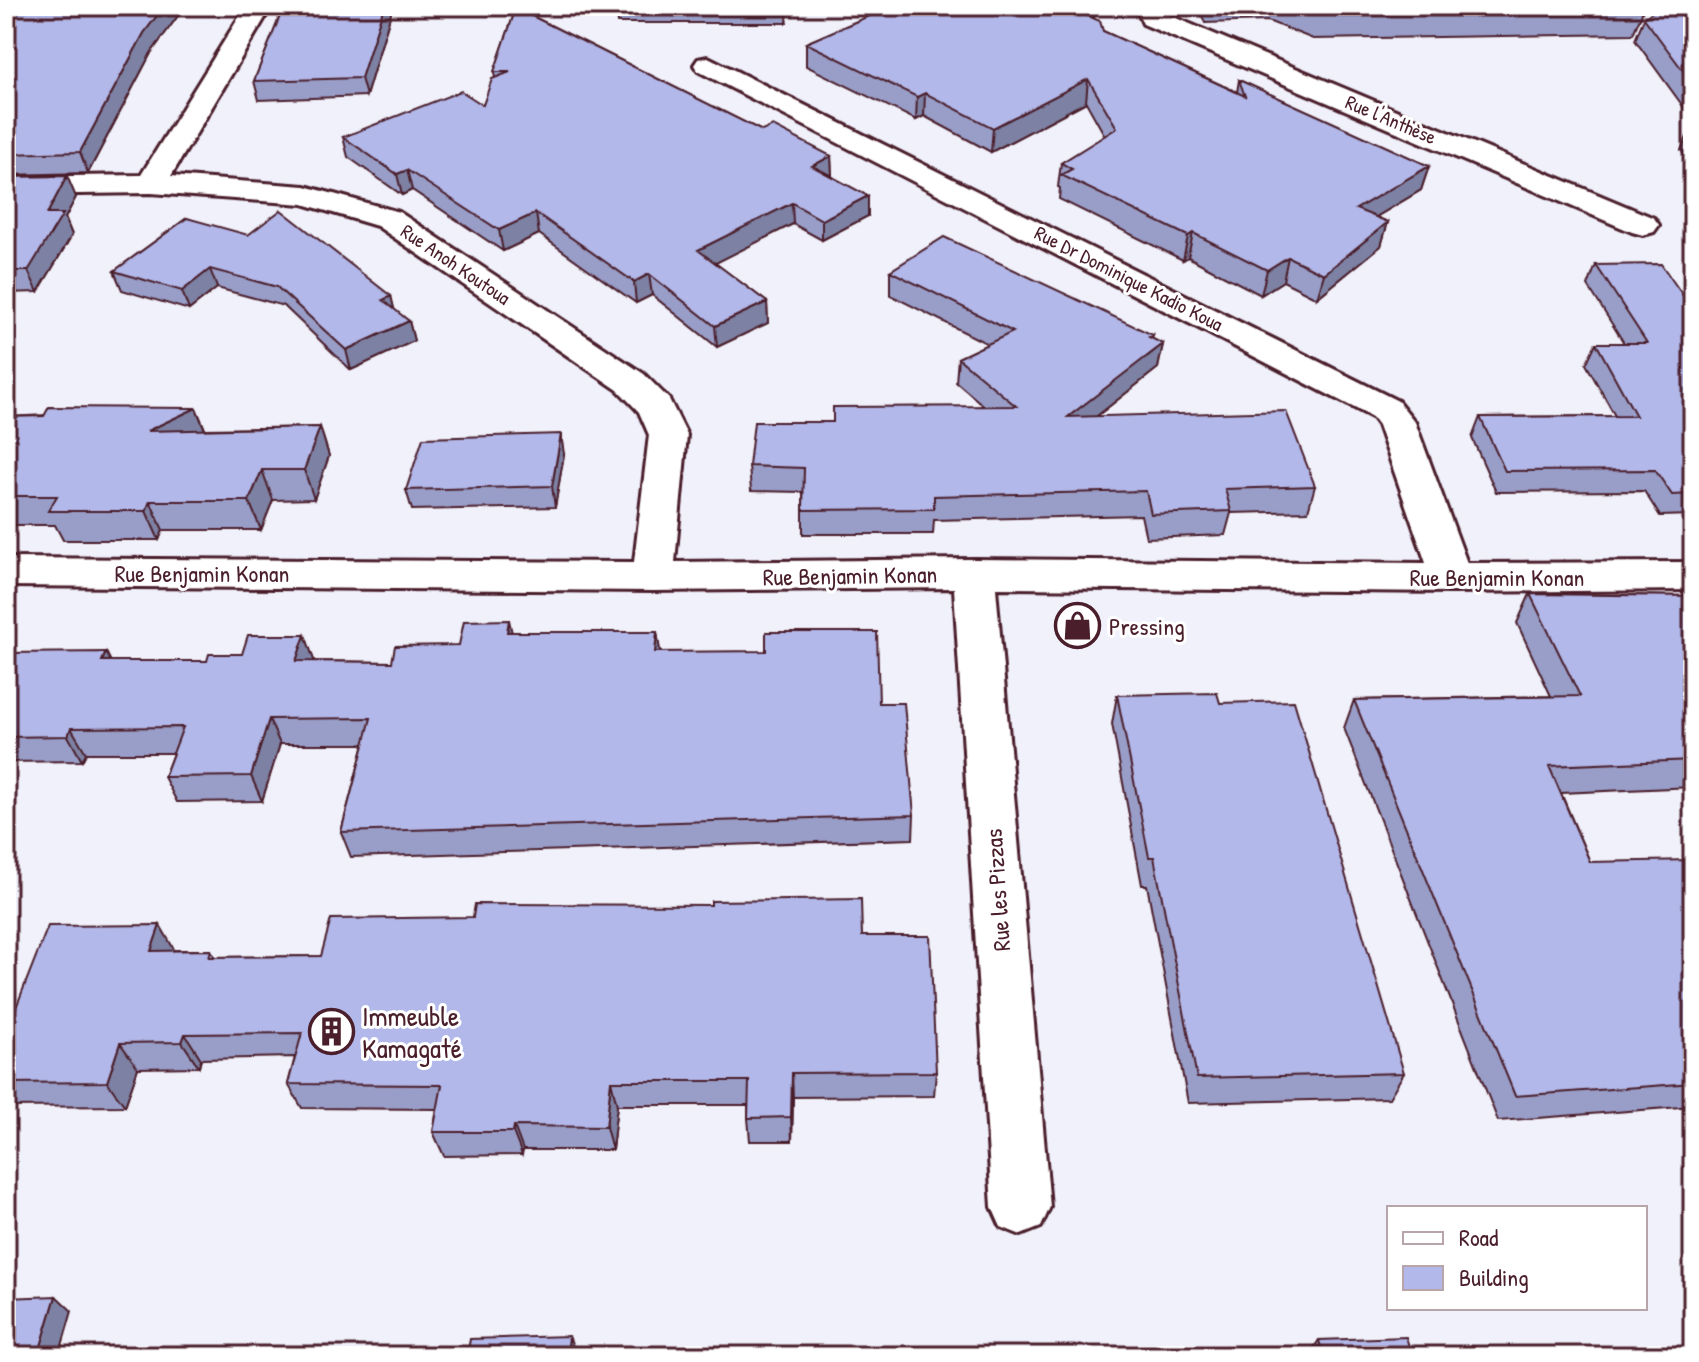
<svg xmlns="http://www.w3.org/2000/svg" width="1699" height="1362" viewBox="0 0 1699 1362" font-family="'Patrick Hand',sans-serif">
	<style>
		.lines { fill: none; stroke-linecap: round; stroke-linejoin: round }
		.minor-casing { stroke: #4a1f2b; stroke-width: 6 }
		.minor { fill: #fff; fill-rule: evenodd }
		.wall { fill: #999ec8; stroke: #4a1f2b; stroke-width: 2 }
		.shaded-wall { fill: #7d81a3; stroke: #4a1f2b; stroke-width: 2 }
		.building { fill: #b2b8e9; stroke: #4a1f2b; stroke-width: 2 }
		.labels { text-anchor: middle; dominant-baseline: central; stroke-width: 6; stroke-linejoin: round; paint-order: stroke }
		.far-street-label { font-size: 20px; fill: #4a1f2b; stroke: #fff }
		.street-label { font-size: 24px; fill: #4a1f2b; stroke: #fff }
		.poi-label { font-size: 24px; fill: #4a1f2b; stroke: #fff; text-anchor: start }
		.near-poi-label { font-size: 28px; fill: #4a1f2b; stroke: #fff; text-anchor: start }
	</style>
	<rect width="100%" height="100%" fill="#f0f1fb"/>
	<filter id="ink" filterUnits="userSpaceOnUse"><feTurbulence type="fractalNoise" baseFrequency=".0125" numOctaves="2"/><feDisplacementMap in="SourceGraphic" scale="16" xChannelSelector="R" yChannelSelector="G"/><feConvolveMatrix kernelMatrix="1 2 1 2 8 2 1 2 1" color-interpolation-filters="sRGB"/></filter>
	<g filter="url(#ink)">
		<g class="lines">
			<defs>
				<path id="minor" d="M 246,6 L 272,6 L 171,176 L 305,186 L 399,212 L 644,374 L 669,399 L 687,435 L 675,562 L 974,559 L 1426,563 L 1378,425 L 1372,417 L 698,71 L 694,65 L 698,59 L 708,57 L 1398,401 L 1415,422 L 1467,563 L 1693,562 L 1693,590 L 1452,592 L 996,588 L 1050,1207 L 1041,1227 L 1021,1235 L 1001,1227 L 992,1207 L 954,588 L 653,591 L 6,586 L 6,558 L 634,562 L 649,435 L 639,412 L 618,390 L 377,226 L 303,204 L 151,193 L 6,195 L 6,177 L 141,175 Z
					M 1135,6 L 1161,6 L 1164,13 L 1654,218 L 1659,225 L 1654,232 L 1643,235 L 1632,232 L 1143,24 Z"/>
			</defs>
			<use href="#minor" class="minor-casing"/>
			<use href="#minor" class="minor"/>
		</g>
		<path class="wall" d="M 6,6 L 185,6 L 151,53 L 88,173 L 6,175 Z
			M 284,6 L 393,6 L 366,96 L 259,100 L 254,81 Z
			M 615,6 L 788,6 L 787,23 L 617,23 Z
			M 892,6 L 1096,6 L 1094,18 L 1103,31 L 1237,92 L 1239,80 L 1429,166 L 1421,190 L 1376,217 L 1388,222 L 1381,246 L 1317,298 L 1283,281 L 1261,295 L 1188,257 L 1183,260 L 1059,199 L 1060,188 L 1058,187 L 1061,163 L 1105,136 L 1086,102 L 991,152 L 924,116 L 916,120 L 806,66 L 806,43 Z
			M 1198,6 L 1642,6 L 1644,8 L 1633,34 L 1313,39 L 1268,21 L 1205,23 Z
			M 516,8 L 762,131 L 831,156 L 832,176 L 868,216 L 822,240 L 793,224 L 715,263 L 767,302 L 768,323 L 717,347 L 652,295 L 636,303 L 539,234 L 503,251 L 412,190 L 402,195 L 348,157 L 343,137 L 483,105 L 495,78 L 494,72 Z
			M 1644,18 L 1693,20 L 1693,120 L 1635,40 Z
			M 1691,128 L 1693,128 L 1693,166 L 1681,150 Z
			M 6,177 L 76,197 L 65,218 L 72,235 L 38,292 L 6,293 Z
			M 187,218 L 391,296 L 394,310 L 409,321 L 414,341 L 351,370 L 284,306 L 217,288 L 189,310 L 122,290 L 114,271 Z
			M 1596,265 L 1693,310 L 1693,515 L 1660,516 L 1644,491 L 1496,492 L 1472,438 L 1480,417 L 1615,416 L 1586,364 L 1596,343 L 1624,343 L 1588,286 Z
			M 890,271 L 1152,339 L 1163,344 L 1158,368 L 1097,416 L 1315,486 L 1308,511 L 1231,513 L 1225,535 L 1146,538 L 1141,515 L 934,520 L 933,534 L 803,534 L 803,492 L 751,491 L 749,466 L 833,422 L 984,406 L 956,382 L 958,358 L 988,344 L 890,295 Z
			M 196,408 L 205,429 L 320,427 L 329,456 L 314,499 L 273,500 L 261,530 L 163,530 L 159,540 L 63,540 L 55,525 L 6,525 L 6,417 Z
			M 564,454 L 555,507 L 412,510 L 406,490 Z
			M 1530,594 L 1693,596 L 1693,787 L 1561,793 L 1590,862 L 1693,863 L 1693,1106 L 1498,1121 L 1344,728 L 1354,700 L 1551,696 L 1517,623 Z
			M 512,632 L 657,632 L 660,652 L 879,703 L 914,815 L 913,839 L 351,857 L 341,832 L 364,744 L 280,744 L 262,801 L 177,802 L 164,777 L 173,753 L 86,753 L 82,761 L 6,762 L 6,653 L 111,661 L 207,661 L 242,654 L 305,635 L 314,661 L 392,662 Z
			M 1117,695 L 1220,703 L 1404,1073 L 1389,1098 L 1188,1103 L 1147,885 L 1142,885 L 1112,724 Z
			M 862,936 L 936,1072 L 934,1096 L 793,1097 L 792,1141 L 750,1141 L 748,1118 L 748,1105 L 617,1105 L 612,1150 L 523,1150 L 522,1155 L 444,1156 L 433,1132 L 437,1109 L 302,1108 L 288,1084 L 295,1057 L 201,1059 L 199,1067 L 138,1068 L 125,1106 L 6,1107 L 6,1033 L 175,950 L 211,950 L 215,957 L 321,956 Z
			M 1319,1340 L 1412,1356 L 1308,1356 Z"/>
		<path class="shaded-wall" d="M 164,6 L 185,6 L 151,53 L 88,173 L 80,152 L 144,33 Z
			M 384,6 L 393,6 L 366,96 L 361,78 Z
			M 1088,79 L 1086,102 L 991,152 L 993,128 Z
			M 925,93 L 924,116 L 916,120 L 917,97 Z
			M 831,156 L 832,176 L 812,166 Z
			M 1429,166 L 1421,190 L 1349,233 L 1356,209 Z
			M 407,170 L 412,190 L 402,195 L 397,174 Z
			M 67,176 L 76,197 L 65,218 L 72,235 L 38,292 L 28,271 L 47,214 Z
			M 868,196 L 868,216 L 822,240 L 822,220 Z
			M 792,203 L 793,224 L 700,271 L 698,250 Z
			M 536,213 L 539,234 L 503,251 L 499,230 Z
			M 1388,222 L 1381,246 L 1317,298 L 1324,274 Z
			M 1193,233 L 1188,257 L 1183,260 L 1188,236 Z
			M 1288,257 L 1283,281 L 1261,295 L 1267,270 Z
			M 210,269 L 217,288 L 189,310 L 182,291 Z
			M 649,274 L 652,295 L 636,303 L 634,282 Z
			M 391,296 L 396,316 L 383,300 Z
			M 767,302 L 768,323 L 717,347 L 715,326 Z
			M 409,321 L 414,341 L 351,370 L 346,350 Z
			M 1153,335 L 1149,355 L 1163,344 L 1158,368 L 1065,441 L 1068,417 Z
			M 196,408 L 208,437 L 147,431 Z
			M 320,427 L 329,456 L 314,499 L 304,470 Z
			M 561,434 L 564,454 L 555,507 L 552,486 Z
			M 262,470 L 273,500 L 261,530 L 249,501 Z
			M 150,501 L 163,530 L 159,540 L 146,511 Z
			M 509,620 L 515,646 L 507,632 Z
			M 657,632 L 661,657 L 655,652 Z
			M 305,635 L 314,660 L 306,687 L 296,661 Z
			M 106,652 L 119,678 L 102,661 Z
			M 269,719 L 280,744 L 262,801 L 251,776 Z
			M 71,728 L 86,753 L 82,761 L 68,736 Z
			M 160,925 L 175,951 L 151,951 Z
			M 185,1034 L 201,1059 L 199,1067 L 182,1042 Z
			M 120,1043 L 138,1068 L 125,1106 L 107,1082 Z
			M 792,1073 L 793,1097 L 792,1141 L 791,1117 Z
			M 611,1081 L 617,1105 L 612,1150 L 606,1127 Z
			M 514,1126 L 523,1150 L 522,1155 L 513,1132 Z
			M 56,1296 L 72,1311 L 59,1356 L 38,1356 Z
			M 569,1336 L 577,1356 L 567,1356 Z"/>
		<path class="building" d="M 6,6 L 164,6 L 144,33 L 80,152 L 6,154 Z
			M 284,6 L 384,6 L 361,78 L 254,81 Z
			M 892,6 L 1080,6 L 1066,7 L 1100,21 L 1103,31 L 1245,96 L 1239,80 L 1429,166 L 1356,209 L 1388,222 L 1324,274 L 1288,257 L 1267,270 L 1193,233 L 1188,236 L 1061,175 L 1072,169 L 1061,163 L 1117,128 L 1088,79 L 993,128 L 925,93 L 917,97 L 806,43 Z
			M 1302,6 L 1642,6 L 1644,8 L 1320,13 Z
			M 1660,6 L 1682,6 L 1693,20 L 1693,84 L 1644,18 Z
			M 516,8 L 762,131 L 773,126 L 831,156 L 812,166 L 868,196 L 822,220 L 792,203 L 698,250 L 767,302 L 715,326 L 649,274 L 634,282 L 536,213 L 499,230 L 407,170 L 397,174 L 343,137 L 461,91 L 483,105 L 492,79 L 510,72 L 494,72 Z
			M 67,176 L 47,214 L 63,214 L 28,271 L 6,271 L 6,177 Z
			M 281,210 L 391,296 L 383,300 L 409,321 L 346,350 L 277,287 L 210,269 L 182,291 L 114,271 L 187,218 L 248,235 Z
			M 944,237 L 1153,335 L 1149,337 L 1163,344 L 1068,417 L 1286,411 L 1315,486 L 1225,489 L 1231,511 L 1151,514 L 1146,491 L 934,496 L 934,509 L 803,510 L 804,468 L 749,466 L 754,422 L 833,422 L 833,407 L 1016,406 L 958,358 L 1013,332 L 890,271 Z
			M 1661,264 L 1693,310 L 1693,494 L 1672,495 L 1655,470 L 1505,471 L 1480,417 L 1636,416 L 1596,343 L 1647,343 L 1596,265 Z
			M 49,407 L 196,408 L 147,431 L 320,427 L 304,470 L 262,470 L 249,501 L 150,501 L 146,511 L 48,511 L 57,496 L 6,496 L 6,417 L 44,416 Z
			M 561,434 L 552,486 L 406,490 L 423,438 Z
			M 1530,594 L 1693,596 L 1693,760 L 1549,766 L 1590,862 L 1692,860 L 1693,863 L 1693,1083 L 1515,1096 L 1354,700 L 1580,696 Z
			M 509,620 L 507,632 L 657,632 L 655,652 L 766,651 L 766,632 L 877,632 L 879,703 L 904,703 L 914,815 L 341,832 L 371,718 L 269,719 L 251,776 L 164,777 L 183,727 L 71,728 L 68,736 L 6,737 L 6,653 L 106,652 L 102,661 L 207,661 L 209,654 L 242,654 L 248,635 L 305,635 L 296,661 L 392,662 L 395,646 L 459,645 L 464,621 Z
			M 1217,693 L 1220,703 L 1294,701 L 1404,1073 L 1197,1078 L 1154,857 L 1149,857 L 1117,695 Z
			M 861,899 L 862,936 L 930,936 L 936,1072 L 792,1073 L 791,1117 L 748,1118 L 749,1081 L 611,1081 L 606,1127 L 514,1126 L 513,1132 L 433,1132 L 442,1085 L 288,1084 L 302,1033 L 185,1034 L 182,1042 L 120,1043 L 107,1082 L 6,1083 L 6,1033 L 48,926 L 160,925 L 151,951 L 211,950 L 209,957 L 321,956 L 331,919 L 473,917 L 475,904 L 711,905 L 711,901 Z
			M 56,1296 L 38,1356 L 6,1356 L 6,1298 Z
			M 569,1336 L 567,1356 L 467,1356 L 470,1339 Z
			M 1406,1337 L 1412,1356 L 1323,1356 L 1319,1340 Z"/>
	</g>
	<defs>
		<symbol id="shop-ring" viewBox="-11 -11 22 22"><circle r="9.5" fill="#fff" stroke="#4a1f2b" stroke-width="1.5"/><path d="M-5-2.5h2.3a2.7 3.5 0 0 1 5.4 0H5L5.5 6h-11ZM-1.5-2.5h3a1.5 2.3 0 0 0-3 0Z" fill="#4a1f2b"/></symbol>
		<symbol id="building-ring" viewBox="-11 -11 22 22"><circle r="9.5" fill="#fff" stroke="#4a1f2b" stroke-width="1.5"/><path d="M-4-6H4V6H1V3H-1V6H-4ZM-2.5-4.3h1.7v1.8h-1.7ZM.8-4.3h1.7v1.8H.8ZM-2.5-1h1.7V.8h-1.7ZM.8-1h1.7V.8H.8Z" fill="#4a1f2b"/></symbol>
	</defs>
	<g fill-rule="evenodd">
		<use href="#shop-ring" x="1052" y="600" width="51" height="51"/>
		<use href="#building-ring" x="306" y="1006" width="51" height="51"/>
	</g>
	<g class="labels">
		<g class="far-street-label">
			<text transform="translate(1391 119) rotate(23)">Rue l'Anthèse</text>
			<text transform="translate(456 264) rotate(34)">Rue Anoh Koutoua</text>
			<text transform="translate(1129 278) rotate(27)">Rue Dr Dominique Kadio Koua</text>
		</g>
		<g class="street-label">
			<text x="202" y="573">Rue Benjamin Konan</text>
			<text transform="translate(850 575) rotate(-1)">Rue Benjamin Konan</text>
			<text x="1497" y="577">Rue Benjamin Konan</text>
			<text transform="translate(997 890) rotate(-94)">Rue les Pizzas</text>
		</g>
		<g class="poi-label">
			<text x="1109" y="626">Pressing</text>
		</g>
		<g class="near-poi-label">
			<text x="362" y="1016">Immeuble<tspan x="362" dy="32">Kamagaté</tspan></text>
		</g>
	</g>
	<rect width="1699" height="1362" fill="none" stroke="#fff" stroke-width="32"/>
	<rect x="16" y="16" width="1667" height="1330" fill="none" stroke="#4a1f2b" stroke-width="3" filter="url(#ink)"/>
	<rect x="1387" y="1206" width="260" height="104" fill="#ffffff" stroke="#b7a5aa" stroke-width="2"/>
	<rect x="1403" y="1232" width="40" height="12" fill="#ffffff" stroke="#b7a5aa" stroke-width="2"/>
	<text x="1459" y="1246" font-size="24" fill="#4a1f2b">Road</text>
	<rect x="1403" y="1266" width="40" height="24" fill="#b2b8e9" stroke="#b7a5aa" stroke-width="2"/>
	<text x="1459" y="1286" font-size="24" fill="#4a1f2b">Building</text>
</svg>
